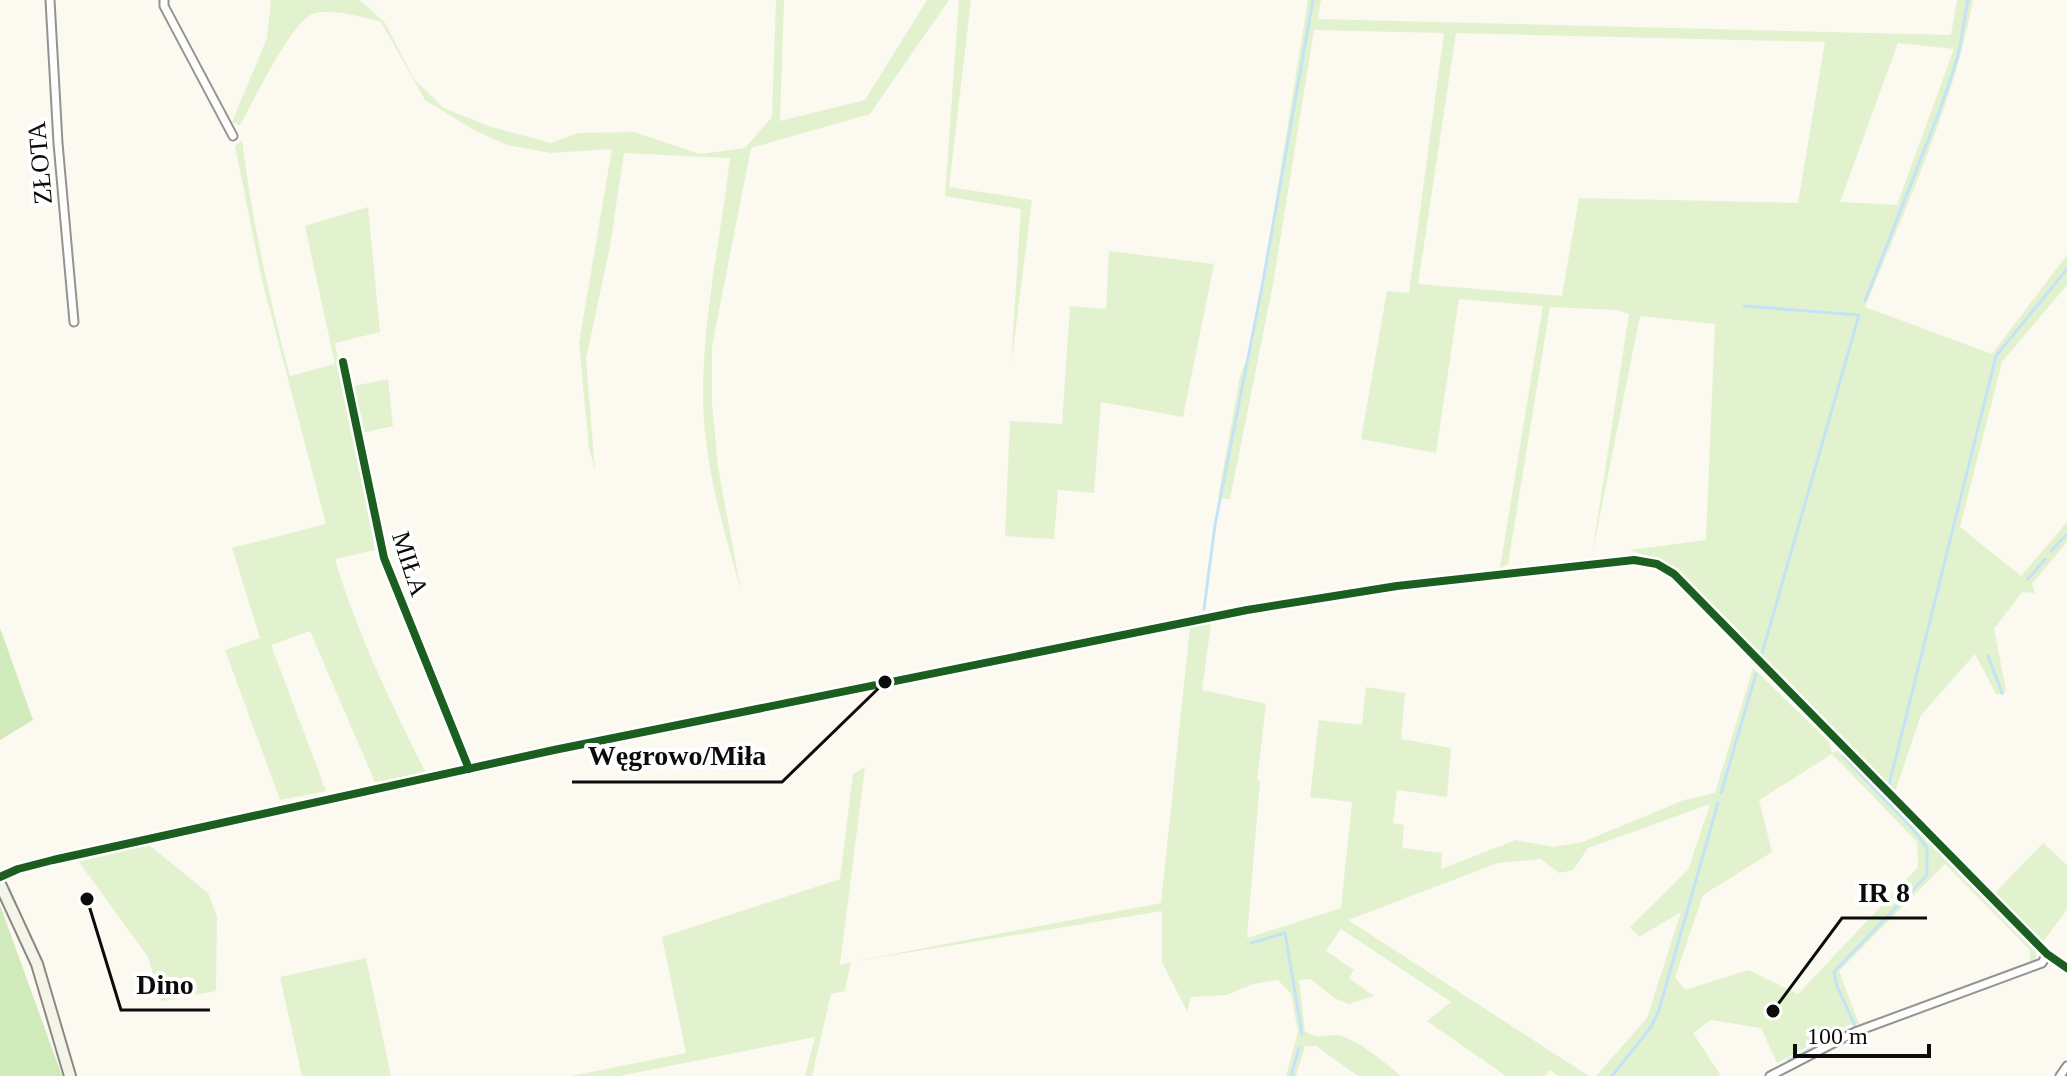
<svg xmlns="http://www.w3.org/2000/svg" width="2067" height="1076" viewBox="0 0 2067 1076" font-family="'Times New Roman',serif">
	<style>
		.green { fill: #e2f2ce; fill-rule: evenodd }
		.forest { fill: #d1eabc }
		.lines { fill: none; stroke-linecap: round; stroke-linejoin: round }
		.stream { stroke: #c4e3f7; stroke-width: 3 }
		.minor-casing { stroke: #94938f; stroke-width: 11 }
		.secondary-casing { stroke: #8a8985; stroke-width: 14 }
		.minor { stroke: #fefefd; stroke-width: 7 }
		.secondary { stroke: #f5f4e8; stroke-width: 10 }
		.cycleway-casing { stroke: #fff; stroke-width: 13 }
		.cycleway { stroke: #1b5e20; stroke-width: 8 }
		.labels { text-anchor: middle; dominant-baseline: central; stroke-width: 8; stroke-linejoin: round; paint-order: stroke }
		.street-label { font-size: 26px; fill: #0c0c0c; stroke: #fff }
		.leader { fill: none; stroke: #0c0c0c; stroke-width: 3 }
		.callout-dot { fill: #0c0c0c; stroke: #fff; stroke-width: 3 }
		.callout-label { font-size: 28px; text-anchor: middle; font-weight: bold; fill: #0c0c0c; stroke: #fff; stroke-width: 8; stroke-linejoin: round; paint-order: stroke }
	</style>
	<rect width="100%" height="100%" fill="#fbf9f0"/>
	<path class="green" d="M 271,0 L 360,0 L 385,23 L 414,79 L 444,108 L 488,126 L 551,143 L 578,133 L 634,132 L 700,154 L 745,148 L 772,117 L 776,0 L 784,0 L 780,121 L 865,100 L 927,0 L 949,0 L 870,114 L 751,148 L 712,346 L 712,403 L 718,467 L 741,591 C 723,527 703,461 703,394 C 703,315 721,236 730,158 L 624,153 L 610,246 L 586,359 L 595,470 L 589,448 L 579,343 L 612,149 L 551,153 L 507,145 L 474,130 L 425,100 L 381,22 C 364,17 329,8 312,14 C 291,23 253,102 240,125 L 232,122 L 267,38 Z
		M 959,0 L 971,0 L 949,187 L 1032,200 L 1011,365 L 1021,209 L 945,196 Z
		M 1308,0 L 1321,0 L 1318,19 L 1951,35 L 1957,0 L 1973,0 C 1953,107 1906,206 1865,307 L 1992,354 L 2067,255 L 2067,285 L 2002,362 L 1960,527 L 2021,576 L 2067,522 L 2067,542 L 2032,584 L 2035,593 L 2022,592 L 1994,629 L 2006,690 L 2003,695 L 1996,694 L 1975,654 L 1921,715 L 1895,792 L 1764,663 L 1694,587 L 1670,566 L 1631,550 L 1706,540 L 1715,324 L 1640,316 L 1592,555 L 1629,314 L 1617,310 L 1550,307 L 1508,564 L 1500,568 L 1543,306 L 1459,299 L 1436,453 L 1361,439 L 1387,291 L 1409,293 L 1444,33 L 1314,30 L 1273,284 L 1230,499 L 1218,498 L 1240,376 L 1252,346 ZM 1456,33 L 1825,42 L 1798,203 L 1579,198 L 1562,296 L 1418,284 ZM 1898,43 L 1954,49 L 1897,205 L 1840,202 Z
		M 242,140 C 252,220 269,298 290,376 L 335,364 L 305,226 L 368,207 L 380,332 L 335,343 L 344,388 L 388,379 L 393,426 L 353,435 L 375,550 L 335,559 C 358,636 390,701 426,773 L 375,782 L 310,631 L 271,645 L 326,791 L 280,800 L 225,650 L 260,638 L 232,548 L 326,524 L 262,280 L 235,146 Z
		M 1109,251 L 1214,264 L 1183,417 L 1101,402 L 1094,493 L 1058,490 L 1054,539 L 1005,536 L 1010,421 L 1062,424 L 1070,306 L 1106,309 Z
		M 1211,624 L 1202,690 L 1266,704 L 1257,780 L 1260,781 L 1247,938 L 1341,908 L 1352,802 L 1310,797 L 1319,720 L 1362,725 L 1366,687 L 1405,693 L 1401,739 L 1451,748 L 1447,797 L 1397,790 L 1393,823 L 1404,825 L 1402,848 L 1442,853 L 1441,869 L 1516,840 L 1553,847 L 1583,842 L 1684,800 L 1715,793 L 1753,668 L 1829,742 L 1832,753 L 1840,750 L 2036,949 L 2036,961 L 2030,964 L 2030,950 L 1945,864 L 1839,971 L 1859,1024 L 1848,1025 L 1777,1063 L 1761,1028 L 1711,1020 L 1693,1033 L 1721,1076 L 1596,1076 L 1647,1018 L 1681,912 L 1639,937 L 1630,927 L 1688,870 L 1710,804 L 1588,848 L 1573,870 L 1559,873 L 1541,859 L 1498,863 L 1348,920 L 1589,1076 L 1558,1076 L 1550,1070 L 1545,1076 L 1506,1076 L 1427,1021 L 1451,1002 L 1341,929 L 1326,951 L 1354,970 L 1349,978 L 1374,996 L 1349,1004 L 1334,998 L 1311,979 L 1299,980 L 1305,1032 C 1322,1041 1328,1032 1342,1036 C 1360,1042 1386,1063 1401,1076 L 1358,1076 L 1316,1046 L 1305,1046 L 1296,1076 L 1286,1076 L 1298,1032 L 1291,994 L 1278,980 L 1253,984 L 1226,995 L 1191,997 L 1187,1011 L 1162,962 L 1162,911 L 851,962 L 845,991 L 831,994 L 812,1076 L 805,1076 L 815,1037 L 619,1076 L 571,1076 L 686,1053 L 662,937 L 840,879 L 853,774 L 865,767 L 840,965 L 851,962 L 1161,903 L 1190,627 ZM 1832,754 L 1917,842 L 1918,867 L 1798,994 L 1748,970 L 1685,990 L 1675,977 L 1703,895 L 1772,852 L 1759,800 Z
		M 2043,843 L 2067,865 L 2067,909 L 2043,942 L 1994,894 Z
		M 149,845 L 208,893 L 217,916 L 216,991 L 161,1001 L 148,957 L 79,862 Z
		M 366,958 L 391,1076 L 302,1076 L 280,977 Z"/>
	<path class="forest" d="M 0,628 L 33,720 L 0,740 Z
		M 0,905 L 62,1076 L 0,1076 Z"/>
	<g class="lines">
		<path class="stream" d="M 1865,301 L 1941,107 L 1958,56 L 1968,0
			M 1744,306 L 1859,315 L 1761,657
			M 2051,551 L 2067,534
			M 2028,579 L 2045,559
			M 1204,609 L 1215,525 L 1262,287 L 1313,0
			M 1988,656 L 2002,693
			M 1843,756 L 1913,829 L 1927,848 L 1927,875 L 1834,972 L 1837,986 L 1855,1026
			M 1889,785 L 1996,356 L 2067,269
			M 1721,793 L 1756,674
			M 1251,943 L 1285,933 L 1302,1034
			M 1789,1060 L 1845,1032
			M 1291,1076 L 1299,1048
			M 1612,1076 L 1651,1027 L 1659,1010 L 1718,803"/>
		<defs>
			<path id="minor" d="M 50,0 L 58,143 L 74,322
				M 164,0 L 164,6 L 233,136
				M 343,362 L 384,558 L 469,769
				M 0,877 L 18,869 L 53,860 L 554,750 L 1247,610 L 1397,586 L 1634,560 L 1657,564 L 1674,574 L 2047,954 L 2067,968
				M 1770,1076 L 1855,1032 L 2042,963 L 2047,954
				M 2060,1076 L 2067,1066"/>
			<path id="secondary" d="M 0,884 L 37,964 L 70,1076"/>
		</defs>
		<use href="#minor" class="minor-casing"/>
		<use href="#secondary" class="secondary-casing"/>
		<use href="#minor" class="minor"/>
		<use href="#secondary" class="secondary"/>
		<defs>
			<path id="cycleway" d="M 343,362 L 384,558 L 469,769
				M 0,877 L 18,869 L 53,860 L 554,750 L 1247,610 L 1397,586 L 1634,560 L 1657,564 L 1674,574 L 2047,954 L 2067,968"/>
		</defs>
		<use href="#cycleway" class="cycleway-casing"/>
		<use href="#cycleway" class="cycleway"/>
	</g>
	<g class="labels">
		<g class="street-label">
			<text transform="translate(40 163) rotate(-95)">ZŁOTA</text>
			<text transform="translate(410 564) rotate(72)">MIŁA</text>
		</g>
	</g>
	<path class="leader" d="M885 682L782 782H572M1773 1011L1842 918H1927M87 899L121 1010H210"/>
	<g class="callout-dot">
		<circle cx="885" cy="682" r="8"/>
		<circle cx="1773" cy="1011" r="8"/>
		<circle cx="87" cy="899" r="8"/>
	</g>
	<g class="callout-label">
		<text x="677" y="765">Węgrowo/Miła</text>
		<text x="1884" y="902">IR 8</text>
		<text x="165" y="994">Dino</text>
	</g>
	<path d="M1795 1044v12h134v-12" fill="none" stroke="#0c0c0c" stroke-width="4"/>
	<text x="1807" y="1044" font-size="24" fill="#0c0c0c" stroke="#ffffff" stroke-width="6" paint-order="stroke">100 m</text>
</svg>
